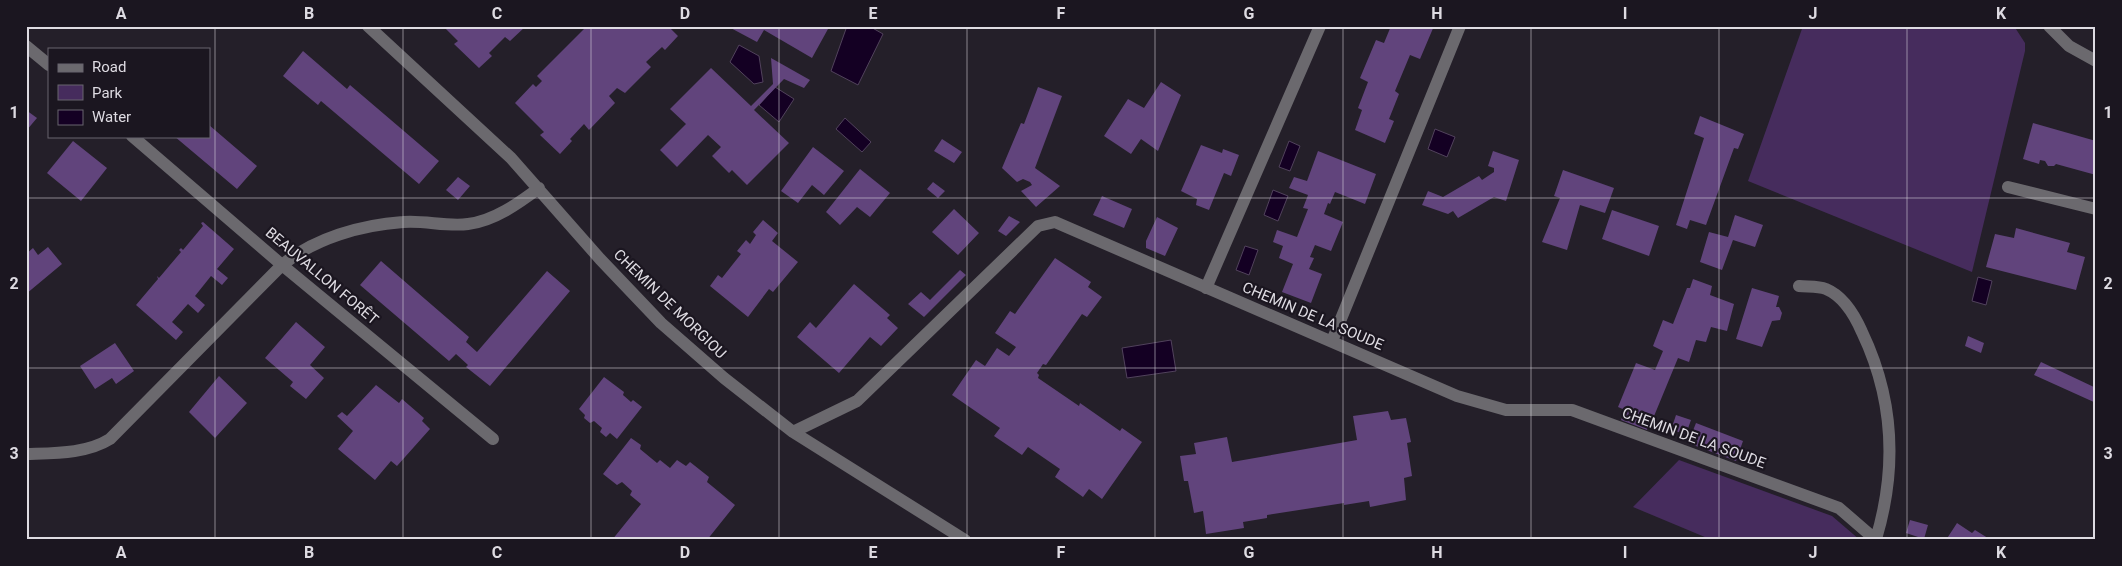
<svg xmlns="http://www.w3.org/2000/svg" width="2122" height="566" viewBox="0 0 2122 566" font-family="Roboto,sans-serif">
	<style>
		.green { fill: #462c5d }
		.water { fill: #140023; stroke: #51425c }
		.building { fill: #61447c }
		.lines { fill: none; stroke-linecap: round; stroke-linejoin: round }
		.minor { stroke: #6b696e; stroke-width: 12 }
		.grid { fill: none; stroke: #dedbe2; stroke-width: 1; stroke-opacity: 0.55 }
		.labels { text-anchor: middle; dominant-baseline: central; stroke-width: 4.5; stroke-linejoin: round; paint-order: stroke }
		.street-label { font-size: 15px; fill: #dedbe2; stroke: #1b1620 }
		.neatline { fill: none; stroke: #dedbe2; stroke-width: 2 }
		.grid-label { font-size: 16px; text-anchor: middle; font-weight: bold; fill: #dedbe2 }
	</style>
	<rect width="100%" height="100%" fill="#241f29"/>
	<path class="green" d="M 1803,26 L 2014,26 L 2025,43 L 2025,51 L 1972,272 L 1748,181 Z
		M 1679,460 L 1832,516 L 1860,540 L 1712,540 L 1633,507 Z"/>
	<path class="water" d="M 847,26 L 869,26 L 883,34 L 858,85 L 831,71 Z
		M 739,45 L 759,56 L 763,82 L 754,84 L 730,62 Z
		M 775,87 L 794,99 L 779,122 L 759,105 Z
		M 845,118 L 871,142 L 862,152 L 836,129 Z
		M 1435,129 L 1455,137 L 1447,157 L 1428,149 Z
		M 1289,141 L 1300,146 L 1290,171 L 1279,167 Z
		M 1273,190 L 1288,196 L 1278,221 L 1264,215 Z
		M 1245,246 L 1258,250 L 1249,275 L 1236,270 Z
		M 1978,277 L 1992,281 L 1986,305 L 1972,301 Z
		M 1171,340 L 1176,371 L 1127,378 L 1122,348 Z"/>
	<path class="building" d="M 443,26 L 526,26 L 510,41 L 505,37 L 489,53 L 492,56 L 479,68 L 454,44 L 458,41 Z
		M 587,26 L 668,26 L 678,36 L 665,50 L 662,47 L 646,62 L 651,67 L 625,93 L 617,88 L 609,96 L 615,103 L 589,130 L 584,124 L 570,139 L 572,141 L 560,154 L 540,135 L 544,132 L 515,103 L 533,84 L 536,87 L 542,81 L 537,76 Z
		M 727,26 L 823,26 L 828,29 L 812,58 L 764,30 L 757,42 Z
		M 1391,26 L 1434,26 L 1420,59 L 1410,55 L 1395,91 L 1399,94 L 1389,119 L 1394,121 L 1385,143 L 1355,130 L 1362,110 L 1358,108 L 1368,82 L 1360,78 L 1376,40 L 1384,43 Z
		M 303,51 L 347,89 L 350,85 L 439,161 L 419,184 L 321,101 L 318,105 L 283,76 Z
		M 771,58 L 810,80 L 804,88 L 784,79 L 754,110 L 789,143 L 747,185 L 732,170 L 729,173 L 712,156 L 721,147 L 708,135 L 677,167 L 660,150 L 686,124 L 670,109 L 711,68 L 751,106 L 773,84 Z
		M 1161,82 L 1181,95 L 1158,151 L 1141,139 L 1131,154 L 1104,136 L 1128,99 L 1144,108 Z
		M 1038,87 L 1062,96 L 1035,168 L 1060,186 L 1036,207 L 1021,191 L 1032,185 L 1030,182 L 1023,179 L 1017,182 L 1002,168 L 1021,123 L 1024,124 Z
		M 26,110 L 37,118 L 26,131 Z
		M 1700,116 L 1744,134 L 1738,149 L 1734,148 L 1706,225 L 1690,220 L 1687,229 L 1676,225 L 1704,138 L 1694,134 Z
		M 2033,123 L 2096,141 L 2096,175 L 2056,164 L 2054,166 L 2048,166 L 2045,161 L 2040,160 L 2039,164 L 2023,159 Z
		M 209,125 L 257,166 L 237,189 L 174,136 L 209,136 Z
		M 942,139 L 962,152 L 954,163 L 934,151 Z
		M 73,141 L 107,168 L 81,201 L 47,173 Z
		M 1201,145 L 1222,153 L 1223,149 L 1239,155 L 1231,176 L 1224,173 L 1209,210 L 1196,205 L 1197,199 L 1181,191 Z
		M 813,147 L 844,171 L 824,195 L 812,185 L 798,203 L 781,191 Z
		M 1318,151 L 1376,174 L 1365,204 L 1335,192 L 1330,204 L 1328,203 L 1324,214 L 1343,222 L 1331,251 L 1315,245 L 1310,257 L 1314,258 L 1309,269 L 1322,274 L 1311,303 L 1282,292 L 1293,264 L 1279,258 L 1283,246 L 1273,242 L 1277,230 L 1297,237 L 1308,209 L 1303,208 L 1308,195 L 1289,188 L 1294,177 L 1307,181 Z
		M 1493,151 L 1519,160 L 1506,201 L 1494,197 L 1458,218 L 1453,211 L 1448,214 L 1422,205 L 1428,191 L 1443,197 L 1479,176 L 1482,180 L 1494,172 L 1494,168 L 1488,166 Z
		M 860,169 L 890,193 L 870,217 L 857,207 L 840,225 L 826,212 Z
		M 1563,170 L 1614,188 L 1605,213 L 1580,205 L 1567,250 L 1542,242 L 1560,198 L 1554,196 Z
		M 458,177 L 470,186 L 458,200 L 446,190 Z
		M 933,182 L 945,191 L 938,198 L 927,189 Z
		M 1102,196 L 1132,209 L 1124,228 L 1093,215 Z
		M 954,209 L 979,233 L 958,255 L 932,232 Z
		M 1612,210 L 1659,226 L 1649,256 L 1602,239 Z
		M 1735,215 L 1763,225 L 1755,247 L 1733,240 L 1722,270 L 1700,262 L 1709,232 L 1728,237 Z
		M 1009,216 L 1020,222 L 1006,236 L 998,231 Z
		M 1157,217 L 1178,228 L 1165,256 L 1146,248 L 1146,241 Z
		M 763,220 L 778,233 L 772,241 L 798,262 L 773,292 L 769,289 L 748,317 L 710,286 L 718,275 L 722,278 L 733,264 L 741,254 L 737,251 L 746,240 L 750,244 L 756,235 L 753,232 Z
		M 203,222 L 234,249 L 217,269 L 228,278 L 222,285 L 211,276 L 195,296 L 205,305 L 198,313 L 188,304 L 172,322 L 183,332 L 176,340 L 136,305 L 158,279 L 157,276 L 159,278 L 181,252 L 179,250 L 181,248 L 183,250 L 203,226 L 201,223 Z
		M 2016,228 L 2070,243 L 2067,252 L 2085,257 L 2076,290 L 1986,267 L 1995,234 L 2014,238 Z
		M 48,247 L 62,264 L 26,294 L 26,254 L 33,248 L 38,255 Z
		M 1055,258 L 1091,282 L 1088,287 L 1102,297 L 1087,317 L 1082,314 L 1046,365 L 1043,364 L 1037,373 L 1039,375 L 1038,378 L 1079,406 L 1080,403 L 1120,431 L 1122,428 L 1142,442 L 1102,499 L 1089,489 L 1083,497 L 1055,477 L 1060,469 L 1028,447 L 1022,455 L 994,436 L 1000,428 L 952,395 L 976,360 L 985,366 L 997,348 L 1009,356 L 1016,347 L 995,333 L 1010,311 L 1015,314 Z
		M 381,261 L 469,337 L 466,342 L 477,352 L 547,271 L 570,291 L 490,386 L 466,367 L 468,365 L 456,354 L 449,361 L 360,285 Z
		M 960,270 L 966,275 L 924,317 L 908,304 L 921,292 L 930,300 Z
		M 1693,279 L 1712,286 L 1710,295 L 1734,304 L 1727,331 L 1711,327 L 1706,342 L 1696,340 L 1689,362 L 1678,358 L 1652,421 L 1650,420 L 1647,430 L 1621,420 L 1625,410 L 1618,407 L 1636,363 L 1655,370 L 1663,351 L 1653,346 L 1663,320 L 1673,324 L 1687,288 L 1690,288 Z
		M 854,284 L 890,315 L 887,318 L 898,328 L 881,346 L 870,337 L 839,373 L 797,337 L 810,322 L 816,328 Z
		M 1752,288 L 1779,296 L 1776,307 L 1779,307 L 1782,313 L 1780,320 L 1772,321 L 1762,347 L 1736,339 Z
		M 296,322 L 325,347 L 310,365 L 324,378 L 306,399 L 290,386 L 293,382 L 265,358 Z
		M 1968,336 L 1984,343 L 1981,353 L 1965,346 Z
		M 115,343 L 134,371 L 116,384 L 112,378 L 95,389 L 80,366 Z
		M 2041,362 L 2096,388 L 2096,403 L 2034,375 Z
		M 219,376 L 247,403 L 215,438 L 189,412 Z
		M 604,377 L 624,392 L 623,395 L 631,402 L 633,400 L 642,407 L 617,439 L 610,433 L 606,437 L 600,432 L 602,428 L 594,421 L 590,423 L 584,418 L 585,415 L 579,409 Z
		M 376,385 L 399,403 L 402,399 L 424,418 L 422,421 L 430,429 L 397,466 L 391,461 L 375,480 L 338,449 L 353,431 L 337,416 L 342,412 L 347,416 Z
		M 1388,411 L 1391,420 L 1406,418 L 1411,442 L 1407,443 L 1412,476 L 1404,478 L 1406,500 L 1370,507 L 1369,501 L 1344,505 L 1344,503 L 1267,515 L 1267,518 L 1243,522 L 1244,528 L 1206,534 L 1203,511 L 1194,513 L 1188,481 L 1184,481 L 1180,456 L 1196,454 L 1194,443 L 1227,437 L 1232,462 L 1357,440 L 1353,416 Z
		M 1676,415 L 1691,420 L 1686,434 L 1671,430 Z
		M 1696,423 L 1743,441 L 1736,461 L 1688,443 Z
		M 631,438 L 641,445 L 640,449 L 657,463 L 660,460 L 670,468 L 677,460 L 686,466 L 690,462 L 709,477 L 707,482 L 735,505 L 707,540 L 612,540 L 641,504 L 630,495 L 632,491 L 622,482 L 617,485 L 603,474 Z
		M 1910,520 L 1928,525 L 1924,539 L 1906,533 Z
		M 1957,523 L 1972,533 L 1975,530 L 1991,540 L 1946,540 Z"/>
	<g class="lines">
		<path class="minor" d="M 368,26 L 511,158 L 600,259 L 661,323 L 724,378 L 793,432 L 965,540
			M 2049,26 L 2069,46 L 2096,61
			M 26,46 L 49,65
			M 132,136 L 282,265 L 493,439
			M 2008,187 L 2096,209
			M 1799,286 C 1807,287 1818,286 1826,289 C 1843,296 1855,316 1862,332 C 1894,399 1897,469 1876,539
			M 1206,288 L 1320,26
			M 1332,341 L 1460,26
			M 793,432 L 857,401 L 1038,226 L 1055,222 L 1457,396 L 1506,410 L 1572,410 L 1839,508 L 1876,540
			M 26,454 C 54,453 86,454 110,439 L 282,265 C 315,238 361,225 403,222 C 424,220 447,227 468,224 C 494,221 519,203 539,188"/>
	</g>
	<path class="grid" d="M 215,26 L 215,540M 403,26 L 403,540M 591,26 L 591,540M 779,26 L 779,540M 967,26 L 967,540M 1155,26 L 1155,540M 1343,26 L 1343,540M 1531,26 L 1531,540M 1719,26 L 1719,540M 1907,26 L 1907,540M 26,198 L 2096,198M 26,368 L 2096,368"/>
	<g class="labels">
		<g class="street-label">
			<text transform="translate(322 276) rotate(40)">BEAUVALLON FORÊT</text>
			<text transform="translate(670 304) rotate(44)">CHEMIN DE MORGIOU</text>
			<text transform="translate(1313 316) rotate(23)">CHEMIN DE LA SOUDE</text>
			<text transform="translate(1694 438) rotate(20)">CHEMIN DE LA SOUDE</text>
		</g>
	</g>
	<rect width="2122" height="566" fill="none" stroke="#1b1620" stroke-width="55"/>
	<rect x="48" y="48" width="162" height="90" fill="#1b1620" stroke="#69656e"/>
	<rect x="58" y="64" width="25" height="8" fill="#6b696e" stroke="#69656e"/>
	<text x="92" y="72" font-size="15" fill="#dedbe2">Road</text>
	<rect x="58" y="85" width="25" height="15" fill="#462c5d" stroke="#69656e"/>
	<text x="92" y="98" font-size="15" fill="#dedbe2">Park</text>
	<rect x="58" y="110" width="25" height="15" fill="#140023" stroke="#69656e"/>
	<text x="92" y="122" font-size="15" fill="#dedbe2">Water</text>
	<rect x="28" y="28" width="2066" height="510" class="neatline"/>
	<g class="grid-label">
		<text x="121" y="19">A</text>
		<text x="309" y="19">B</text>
		<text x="497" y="19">C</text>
		<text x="685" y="19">D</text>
		<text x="873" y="19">E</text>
		<text x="1061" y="19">F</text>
		<text x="1249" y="19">G</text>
		<text x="1437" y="19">H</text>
		<text x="1625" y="19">I</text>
		<text x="1813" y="19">J</text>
		<text x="2001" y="19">K</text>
		<text x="14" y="118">1</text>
		<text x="2108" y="118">1</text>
		<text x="14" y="289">2</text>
		<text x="2108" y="289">2</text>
		<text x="14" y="459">3</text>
		<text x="2108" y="459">3</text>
		<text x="121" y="558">A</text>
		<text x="309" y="558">B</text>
		<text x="497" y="558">C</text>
		<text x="685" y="558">D</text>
		<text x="873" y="558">E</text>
		<text x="1061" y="558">F</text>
		<text x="1249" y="558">G</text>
		<text x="1437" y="558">H</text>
		<text x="1625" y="558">I</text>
		<text x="1813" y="558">J</text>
		<text x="2001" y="558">K</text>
	</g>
</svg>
